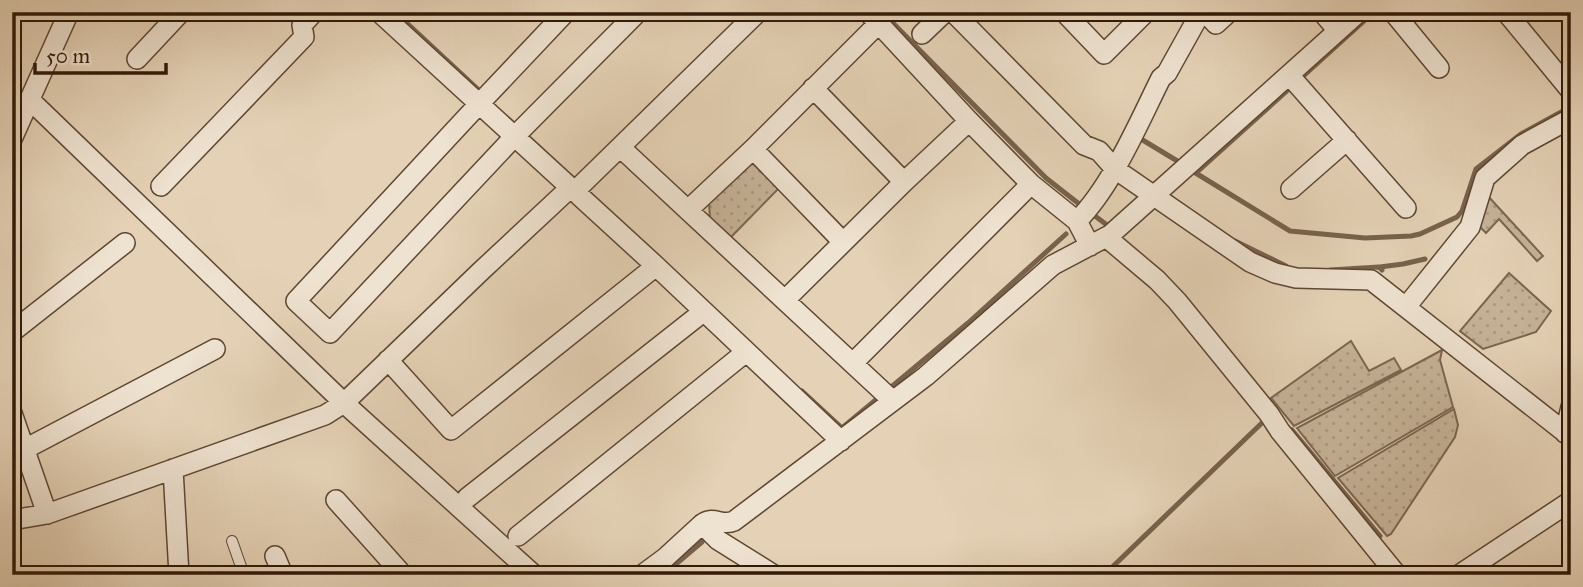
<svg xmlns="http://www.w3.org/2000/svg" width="1583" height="587" viewBox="0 0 1583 587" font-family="'IM FELL Great Primer',serif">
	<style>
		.green { fill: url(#green-dots); stroke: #7c6650; stroke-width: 2 }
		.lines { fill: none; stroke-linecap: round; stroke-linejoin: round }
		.stream { stroke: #78624c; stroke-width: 5 }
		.service-casing { stroke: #5e4733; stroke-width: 12 }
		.minor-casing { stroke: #5e4733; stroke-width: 22 }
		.service { stroke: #eee2d0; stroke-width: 10 }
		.minor { stroke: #eee2d0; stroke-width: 19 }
	</style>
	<defs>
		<pattern id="green-dots" width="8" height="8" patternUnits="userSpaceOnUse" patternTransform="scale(1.75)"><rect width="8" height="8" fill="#c6b398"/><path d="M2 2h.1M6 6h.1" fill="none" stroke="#ab9982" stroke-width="1.8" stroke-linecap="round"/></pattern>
	</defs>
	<rect width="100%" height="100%" fill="#e5d2b6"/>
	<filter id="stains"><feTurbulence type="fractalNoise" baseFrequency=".00286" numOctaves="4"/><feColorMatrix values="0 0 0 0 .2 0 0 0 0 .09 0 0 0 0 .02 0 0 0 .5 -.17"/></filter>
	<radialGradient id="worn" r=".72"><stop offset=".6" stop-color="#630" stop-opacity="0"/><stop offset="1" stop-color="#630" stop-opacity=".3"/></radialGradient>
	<path class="green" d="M 757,161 L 781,186 L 731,237 L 710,218 L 709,203 L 751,162 Z
		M 1487,195 L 1543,256 L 1537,261 L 1499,219 L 1486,233 L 1479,226 Z
		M 1509,273 L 1551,311 L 1536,332 L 1483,349 L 1460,331 Z
		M 1351,341 L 1369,371 L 1394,358 L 1401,370 L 1294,426 L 1271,398 Z
		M 1442,350 L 1440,360 L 1453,407 L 1335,476 L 1297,428 Z
		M 1454,409 L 1458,425 L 1455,437 L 1391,534 L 1387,536 L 1338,478 Z"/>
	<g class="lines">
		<path class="stream" d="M 395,12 L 482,93
			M 882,12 L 1046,178 L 1083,207
			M 1136,136 L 1179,162
			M 1194,172 L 1290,231 L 1365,238 L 1411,236 L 1420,234 L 1457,217 L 1462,211 L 1476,169 L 1521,134 L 1563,111 L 1571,110
			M 1196,173 L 1374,12
			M 1091,213 L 1111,228
			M 1235,241 L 1286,266
			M 1380,267 L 1403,264 L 1425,259
			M 1330,270 L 1379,267 L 1382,270
			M 802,391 L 842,428 L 968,323 L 1066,234
			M 1292,430 L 1380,536
			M 663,575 L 702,542
			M 1104,575 L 1266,419"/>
		<defs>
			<path id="service" d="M 232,541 L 244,575"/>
			<path id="minor" d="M 379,12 L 656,266 L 841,441
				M 566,12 L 479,104 L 296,301 L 330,333 L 514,137 L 638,12
				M 868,12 L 969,121 L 1031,184 L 1077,221 L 1090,246
				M 953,12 L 1084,145 L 1099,151 L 1115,169 L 1250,262 L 1275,273 L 1296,278 L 1371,280 L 1571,437
				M 1064,12 L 1104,54 L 1146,12
				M 1205,12 L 1216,24 L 1229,12
				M 1322,12 L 1338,31
				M 1393,12 L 1439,68
				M 1506,12 L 1571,91
				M 922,34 L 945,12
				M 137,59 L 181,12
				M 1290,76 L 1406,208
				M 813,88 L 904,182
				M 30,100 L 344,403 L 534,575
				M 12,139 L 69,12
				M 621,148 L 893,401
				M 753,149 L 843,242
				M 161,186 L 304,37 L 302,25 L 314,12
				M 1291,189 L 1347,140
				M 574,192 L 758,12
				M 688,210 L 753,149 L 878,24
				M 1077,221 C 1112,186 1139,122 1161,78 L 1167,73 L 1201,12
				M 1106,237 L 1157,280 L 1177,301 L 1269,414 L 1280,431 L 1397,575
				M 785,300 L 904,182 L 969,121
				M 1406,307 L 1470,227 L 1485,178 L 1522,145 L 1566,121 L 1571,120
				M 12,332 L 125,243
				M 388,360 L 451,430 L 656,266
				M 853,363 L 1031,184
				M 12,413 L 47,514
				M 1565,433 L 1571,407
				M 25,449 L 215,349
				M 173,469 L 179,575
				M 467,498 L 703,312
				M 336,500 L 403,575
				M 12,520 L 47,514 L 325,415 L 344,403 L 480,272 L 570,188
				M 702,524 L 718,540 L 774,575
				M 518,536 L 746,352
				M 275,556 L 283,575
				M 642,575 L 665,558 L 702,524 C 715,515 721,527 734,521 L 926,376 L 1053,265 L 1110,235 L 1359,12
				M 1459,575 L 1571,501"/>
		</defs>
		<use href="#service" class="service-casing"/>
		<use href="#minor" class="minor-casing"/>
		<use href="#service" class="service"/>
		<use href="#minor" class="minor"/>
	</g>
	<rect width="1583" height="587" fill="none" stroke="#e5d2b6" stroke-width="42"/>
	<rect x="14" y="14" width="1555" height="559" fill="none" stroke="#311907" stroke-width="3.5"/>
	<rect x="21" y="21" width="1541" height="545" fill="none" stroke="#311907" stroke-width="2"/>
	<path d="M35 63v10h131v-10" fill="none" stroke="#311907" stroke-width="3.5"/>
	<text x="46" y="63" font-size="21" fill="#311907" stroke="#eee2d0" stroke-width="5" paint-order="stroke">50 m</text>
	<rect width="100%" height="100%" filter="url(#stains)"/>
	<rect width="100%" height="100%" fill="url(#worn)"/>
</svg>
